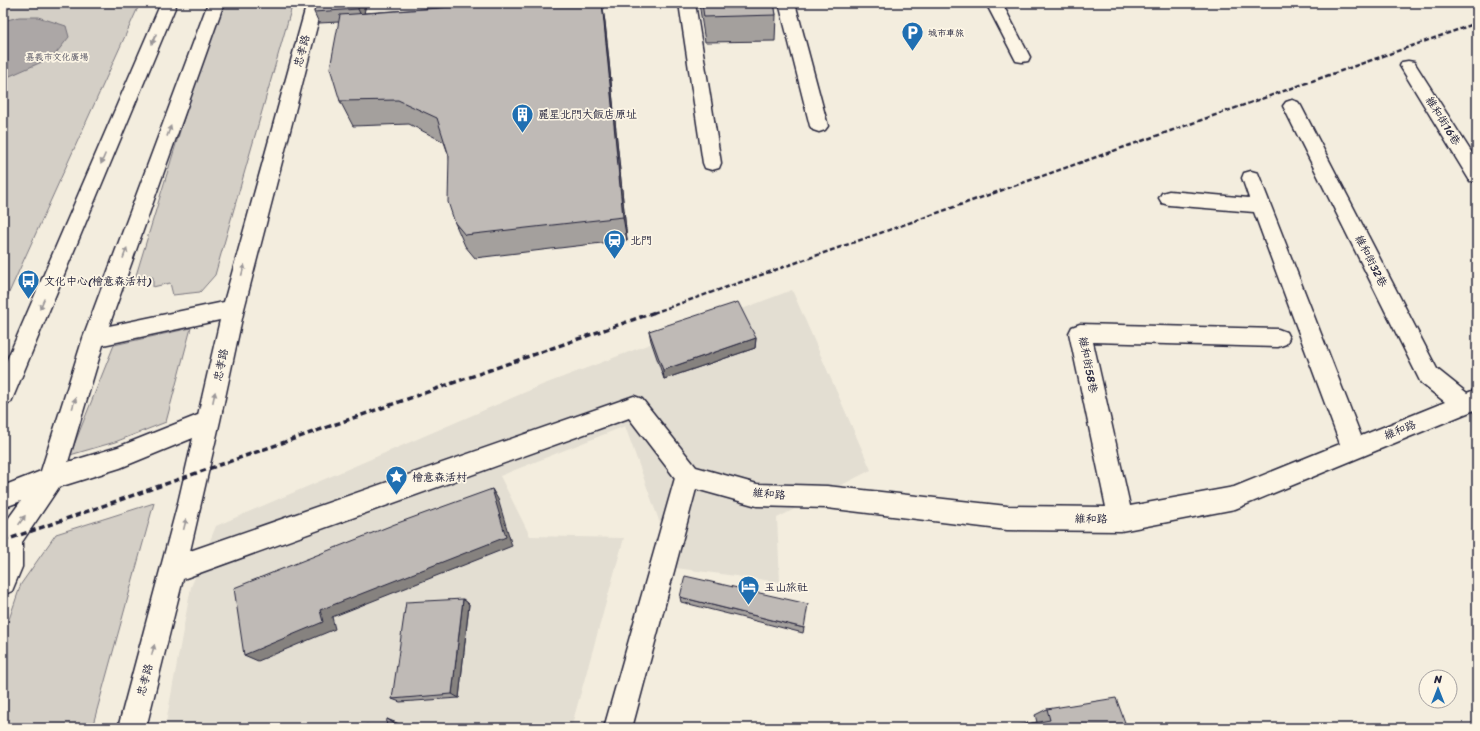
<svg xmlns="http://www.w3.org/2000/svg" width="1480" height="731" viewBox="0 0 1480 731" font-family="Sriracha,'LXGW WenKai TC',sans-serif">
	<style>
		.built { fill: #e3ded2 }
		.green { fill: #d4cfc6; stroke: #7b7880 }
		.water { fill: #aca7a6; stroke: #75727b }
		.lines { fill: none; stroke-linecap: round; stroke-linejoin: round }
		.minor-casing { stroke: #22223b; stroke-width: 3 }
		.minor { fill: #fcf5e5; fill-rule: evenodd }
		.rail-far1 { stroke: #22223b; stroke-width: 2.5; stroke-dasharray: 5 2.5; stroke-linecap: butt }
		.rail { stroke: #22223b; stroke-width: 3.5; stroke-dasharray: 6 3.5; stroke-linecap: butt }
		.wall { fill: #a4a09d; stroke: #22223b }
		.shaded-wall { fill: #86827f; stroke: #22223b }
		.building { fill: #bfbab6; stroke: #22223b }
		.oneway { fill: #9a9698 }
		.labels { text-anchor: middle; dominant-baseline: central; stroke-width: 3.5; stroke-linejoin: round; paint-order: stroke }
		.far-poi-label { font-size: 9px; fill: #22223b; stroke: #fcf5e5; text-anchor: start }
		.far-park-label { font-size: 9px; fill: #575665; stroke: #fcf5e5 }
		.street-label { font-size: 11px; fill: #22223b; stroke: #fcf5e5 }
		.poi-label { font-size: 11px; fill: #22223b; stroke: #fcf5e5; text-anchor: start }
	</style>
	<rect width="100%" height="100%" fill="#f3edde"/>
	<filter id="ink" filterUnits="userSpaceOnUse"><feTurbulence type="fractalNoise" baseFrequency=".025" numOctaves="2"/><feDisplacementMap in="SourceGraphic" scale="8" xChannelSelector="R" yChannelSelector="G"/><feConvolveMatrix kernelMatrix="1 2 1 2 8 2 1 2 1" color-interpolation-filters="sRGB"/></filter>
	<g filter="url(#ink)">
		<path class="built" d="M 792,290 L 871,470 L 777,518 L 780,582 L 676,568 L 625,426 L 500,476 L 530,536 L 624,538 L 571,728 L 165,728 L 191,587 L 216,526 L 542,385 Z"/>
		<path class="green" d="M 3,3 L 140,3 L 3,306 Z
			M 224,3 L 293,3 L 215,275 L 200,292 L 173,295 L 170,283 L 153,287 L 153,277 L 134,282 L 191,95 Z
			M 191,328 L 166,422 L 115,442 L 70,455 L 114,345 Z
			M 154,503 L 92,728 L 3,728 L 3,637 L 21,584 L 56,534 Z"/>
		<path class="water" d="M 19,17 L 38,17 L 66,26 L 69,37 L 53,57 L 3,79 L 3,21 Z"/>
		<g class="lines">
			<defs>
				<path id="minor" d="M 161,3 L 177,3 L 14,395 L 11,402 L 3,405 L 3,369 Z
					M 208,3 L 224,3 L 109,326 L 224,302 L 307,3 L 323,3 L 244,309 L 220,421 L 190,551 L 634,396 L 642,399 L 696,467 L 757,484 L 827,486 L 1007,506 L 1106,507 L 1069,333 L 1072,327 L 1080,324 L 1278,329 L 1286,332 L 1289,338 L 1286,344 L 1278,347 L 1093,342 L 1130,506 L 1234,487 L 1340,444 L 1254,212 L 1169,205 L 1162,203 L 1159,198 L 1162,193 L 1169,191 L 1249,198 L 1242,178 L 1244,173 L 1251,171 L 1258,173 L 1260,178 L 1361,436 L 1445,402 L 1421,383 L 1283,106 L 1286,102 L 1292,100 L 1298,102 L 1301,106 L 1437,369 L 1467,393 L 1477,389 L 1477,409 L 1235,509 L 1121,531 L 1007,530 L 827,508 L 757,506 L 696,489 L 632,728 L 604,728 L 675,478 L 629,418 L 183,579 L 146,728 L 118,728 L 178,503 L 193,438 L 120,468 L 59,487 L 22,542 L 22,567 L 12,591 L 3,595 L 3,526 L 21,501 L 3,508 L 3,486 L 41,471 L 83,338 ZM 220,320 L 198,415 L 118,447 L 68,462 L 103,345 Z
					M 679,3 L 695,3 L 721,163 L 719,168 L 712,170 L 705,168 L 703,163 Z
					M 779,3 L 795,3 L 828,126 L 825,130 L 819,132 L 813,130 L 810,126 Z
					M 986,3 L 1002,3 L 1030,57 L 1028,61 L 1022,62 L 1016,61 Z
					M 1408,61 L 1414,62 L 1477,161 L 1477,183 L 1470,181 L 1400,66 L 1402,62 Z"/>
			</defs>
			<use href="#minor" class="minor-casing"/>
			<use href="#minor" class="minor"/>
			<path class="rail-far1" d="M 653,313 L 1477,23"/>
			<path class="rail" d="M 3,541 L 655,312"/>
		</g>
		<path class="wall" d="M 316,3 L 366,3 L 364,13 L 509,3 L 602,3 L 605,22 L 627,240 L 475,258 L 465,246 L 455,223 L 449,156 L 444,142 L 409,124 L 353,126 L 340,101 L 339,22 L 319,23 L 314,12 Z
			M 699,3 L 774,3 L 776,15 L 775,41 L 705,42 Z
			M 649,331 L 756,338 L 755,348 L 664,379 L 651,341 Z
			M 680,597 L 804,628 L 803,633 L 681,602 Z
			M 463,599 L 469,604 L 459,698 L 400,702 L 392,699 Z
			M 1047,709 L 1127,728 L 1008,728 L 1011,727 L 1037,722 L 1035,715 Z"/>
		<path class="shaded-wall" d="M 359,3 L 366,3 L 363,20 L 358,9 Z
			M 602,3 L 605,22 L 627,240 L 623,217 Z
			M 756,338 L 755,348 L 664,379 L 663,370 Z
			M 492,489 L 498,499 L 512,546 L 332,617 L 335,629 L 258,661 L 244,655 L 320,610 Z
			M 463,599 L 469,604 L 459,698 L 452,694 Z
			M 387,719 L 397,723 L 405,728 L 401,728 Z"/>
		<path class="building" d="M 316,3 L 359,3 L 358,9 L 314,12 Z
			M 509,3 L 602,3 L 623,217 L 465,235 L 455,223 L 448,202 L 449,156 L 437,118 L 398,100 L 340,101 L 330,68 L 340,15 Z
			M 702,3 L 774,3 L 776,15 L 704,17 Z
			M 738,302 L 756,338 L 663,370 L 649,331 Z
			M 492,489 L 506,537 L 320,610 L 323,622 L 244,655 L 234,588 L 395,524 Z
			M 685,576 L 808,604 L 804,628 L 680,597 Z
			M 463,599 L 452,694 L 392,699 L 406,602 Z
			M 1116,698 L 1127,728 L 1011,728 L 1011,727 L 1050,720 L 1047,709 Z
			M 387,719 L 401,728 L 386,728 Z
			M 366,725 L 384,728 L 362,728 Z"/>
		<defs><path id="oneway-solid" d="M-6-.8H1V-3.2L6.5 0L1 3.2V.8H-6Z"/></defs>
		<g class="oneway">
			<use href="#oneway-solid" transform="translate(154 39) rotate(113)"/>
			<use href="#oneway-solid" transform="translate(169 131) rotate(-70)"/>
			<use href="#oneway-solid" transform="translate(103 159) rotate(113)"/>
			<use href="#oneway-solid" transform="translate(125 253) rotate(-70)"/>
			<use href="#oneway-solid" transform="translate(243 270) rotate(-75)"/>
			<use href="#oneway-solid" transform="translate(42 304) rotate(113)"/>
			<use href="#oneway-solid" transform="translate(214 397) rotate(-78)"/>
			<use href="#oneway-solid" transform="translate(74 403) rotate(-73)"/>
			<use href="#oneway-solid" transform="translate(22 520) rotate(-55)"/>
			<use href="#oneway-solid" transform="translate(185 524) rotate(-76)"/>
			<use href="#oneway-solid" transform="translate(153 650) rotate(-75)"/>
		</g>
	</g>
	<defs>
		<symbol id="parking-pin" viewBox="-11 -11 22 30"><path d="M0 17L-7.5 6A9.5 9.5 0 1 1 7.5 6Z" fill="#1f6fb2" stroke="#fcf5e5"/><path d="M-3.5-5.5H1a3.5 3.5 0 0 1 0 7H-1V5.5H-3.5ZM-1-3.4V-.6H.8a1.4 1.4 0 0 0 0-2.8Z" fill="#fff"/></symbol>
		<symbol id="building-pin" viewBox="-11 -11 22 30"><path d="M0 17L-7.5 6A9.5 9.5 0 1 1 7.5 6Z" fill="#1f6fb2" stroke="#fcf5e5"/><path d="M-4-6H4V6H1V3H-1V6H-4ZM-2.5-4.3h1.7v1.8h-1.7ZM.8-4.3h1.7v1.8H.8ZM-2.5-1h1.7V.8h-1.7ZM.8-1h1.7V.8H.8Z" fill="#fff"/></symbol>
		<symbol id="station-pin" viewBox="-11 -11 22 30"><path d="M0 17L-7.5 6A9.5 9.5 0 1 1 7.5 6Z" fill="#1f6fb2" stroke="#fcf5e5"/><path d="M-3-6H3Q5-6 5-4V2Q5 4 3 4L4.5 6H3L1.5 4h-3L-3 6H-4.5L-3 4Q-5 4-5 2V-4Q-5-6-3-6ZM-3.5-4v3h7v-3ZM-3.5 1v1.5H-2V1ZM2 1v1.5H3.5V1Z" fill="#fff"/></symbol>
		<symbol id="bus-pin" viewBox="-11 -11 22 30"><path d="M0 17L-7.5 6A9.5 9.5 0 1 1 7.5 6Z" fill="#1f6fb2" stroke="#fcf5e5"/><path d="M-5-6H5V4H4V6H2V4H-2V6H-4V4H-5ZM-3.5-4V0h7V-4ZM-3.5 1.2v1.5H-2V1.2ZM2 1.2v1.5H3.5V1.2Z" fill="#fff"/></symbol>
		<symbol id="sight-pin" viewBox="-11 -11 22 30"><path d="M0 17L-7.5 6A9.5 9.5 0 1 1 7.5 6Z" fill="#1f6fb2" stroke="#fcf5e5"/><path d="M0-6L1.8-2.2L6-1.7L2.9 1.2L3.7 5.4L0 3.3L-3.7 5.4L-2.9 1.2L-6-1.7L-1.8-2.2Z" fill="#fff"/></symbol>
		<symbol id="hotel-pin" viewBox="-11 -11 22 30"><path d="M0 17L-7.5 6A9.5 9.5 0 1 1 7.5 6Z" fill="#1f6fb2" stroke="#fcf5e5"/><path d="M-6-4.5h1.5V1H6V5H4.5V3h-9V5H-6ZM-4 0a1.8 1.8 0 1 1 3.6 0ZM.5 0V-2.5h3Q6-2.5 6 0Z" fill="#fff"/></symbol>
	</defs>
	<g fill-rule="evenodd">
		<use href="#parking-pin" x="900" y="20" width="25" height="34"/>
		<use href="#building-pin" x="510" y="102" width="25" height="34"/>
		<use href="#station-pin" x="602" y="228" width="25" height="34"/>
		<use href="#bus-pin" x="16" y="268" width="25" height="34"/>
		<use href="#sight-pin" x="384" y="464" width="25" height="34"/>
		<use href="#hotel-pin" x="736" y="574" width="25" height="34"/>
	</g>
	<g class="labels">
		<g class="far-poi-label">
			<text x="928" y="33">城市車旅</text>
		</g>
		<g class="far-park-label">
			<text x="57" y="57">嘉義市文化廣場</text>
		</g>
		<g class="street-label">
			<text transform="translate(302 51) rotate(-75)">忠孝路</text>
			<text transform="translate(1443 121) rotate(58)">維和街16巷</text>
			<text transform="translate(1371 261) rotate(63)">維和街32巷</text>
			<text transform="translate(221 365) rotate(-78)">忠孝路</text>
			<text transform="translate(1088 365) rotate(79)">維和街58巷</text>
			<text transform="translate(1400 430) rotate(-22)">維和路</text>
			<text transform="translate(769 494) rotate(5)">維和路</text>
			<text transform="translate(1091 519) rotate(1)">維和路</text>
			<text transform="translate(145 680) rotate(-75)">忠孝路</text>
		</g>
		<g class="poi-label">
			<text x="538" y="114">麗星北門大飯店原址</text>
			<text x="630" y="240">北門</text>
			<text x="44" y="281">文化中心(檜意森活村)</text>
			<text x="412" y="477">檜意森活村</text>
			<text x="764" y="587">玉山旅社</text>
		</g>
	</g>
	<rect width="1480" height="731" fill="none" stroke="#fcf5e5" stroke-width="16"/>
	<rect x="8" y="8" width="1464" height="715" fill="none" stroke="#22223b" stroke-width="1.5" filter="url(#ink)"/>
	<g transform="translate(1438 689)"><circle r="19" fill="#fcf5e5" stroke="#a5a1a1"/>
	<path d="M0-3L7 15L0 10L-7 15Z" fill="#1f6fb2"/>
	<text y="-6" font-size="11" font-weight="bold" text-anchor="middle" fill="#22223b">N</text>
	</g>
</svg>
